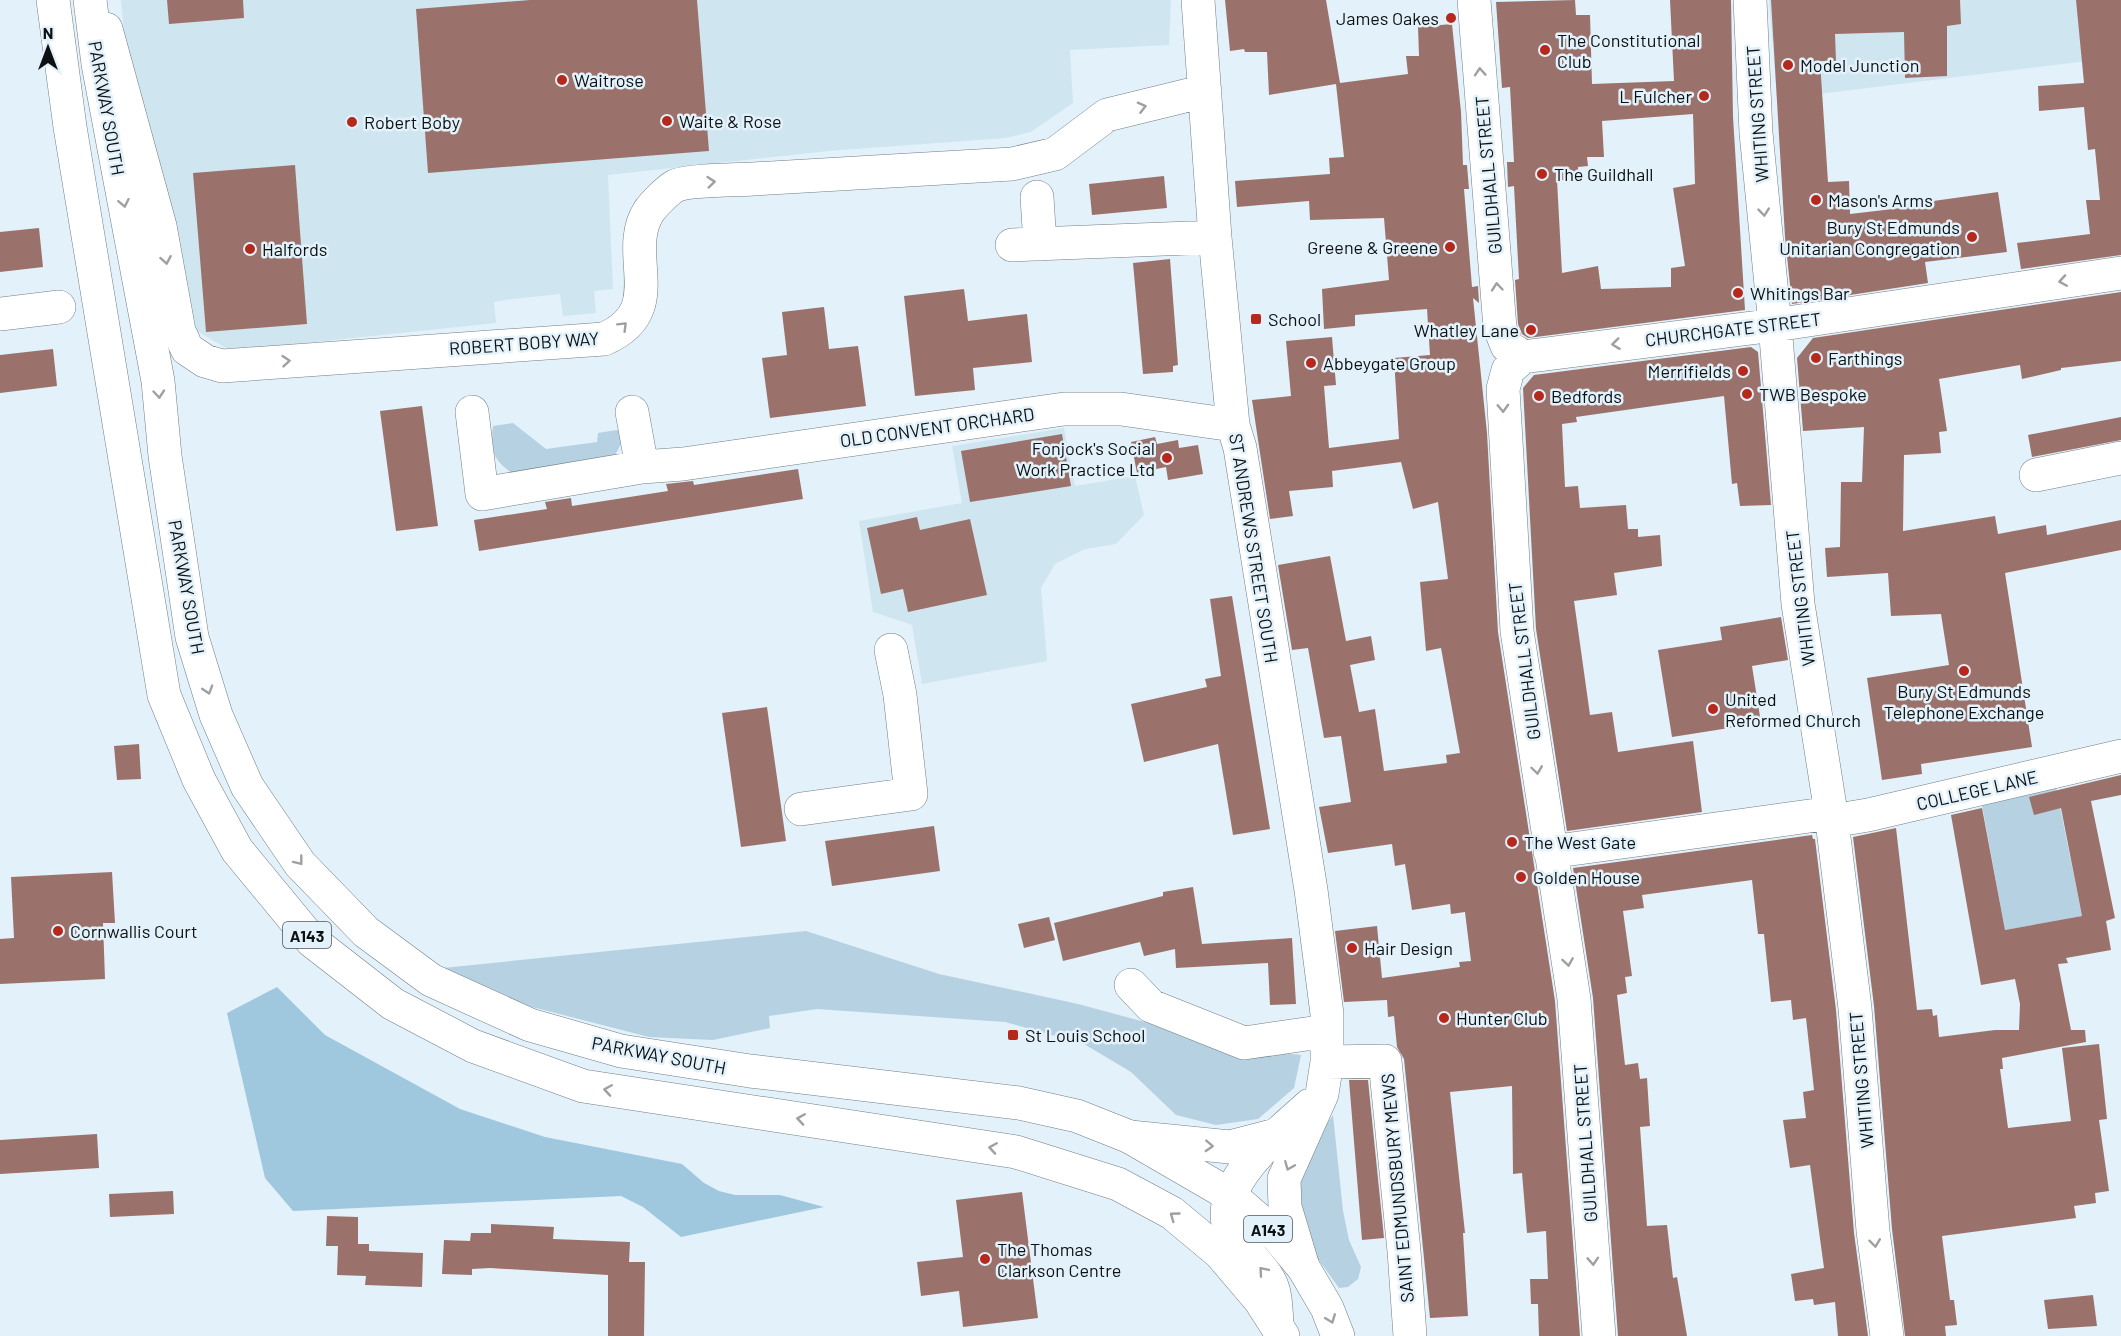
<svg xmlns="http://www.w3.org/2000/svg" width="2121" height="1336" viewBox="0 0 2121 1336" font-family="Barlow,sans-serif">
	<style>
		.built { fill: #cfe6f1 }
		.green { fill: #b6d1e1 }
		.forest { fill: #9fc7de }
		.building { fill: #9b726b; fill-rule: evenodd }
		.lines { fill: none; stroke-linecap: round; stroke-linejoin: round }
		.minor-casing { stroke: #717e85; stroke-width: 34 }
		.major-casing { stroke: #717e85; stroke-width: 34 }
		.minor { stroke: #fff; stroke-width: 33 }
		.major { stroke: #fff; stroke-width: 33 }
		.oneway { stroke: #9ea0a1 }
		.poi-dot { fill: #b6281b; stroke: #e3f1fa; stroke-width: 2 }
		.labels { text-anchor: middle; dominant-baseline: central; stroke-width: 5; stroke-linejoin: round; paint-order: stroke }
		.shield { fill: #e3f1fa; stroke: #4c5458; stroke-width: 1.5 }
		.shield-label { font-size: 16px; font-weight: bold; fill: #0c1113 }
		.poi-label { font-size: 18px; fill: #0c1113; stroke: #e3f1fa; text-anchor: start }
		.street-label { font-size: 18px; fill: #0c1113; stroke: #e3f1fa }
	</style>
	<rect width="100%" height="100%" fill="#e3f1fa"/>
	<path class="built" d="M 121,0 L 1171,0 L 1169,45 L 1070,50 L 1073,103 L 1031,132 L 1006,138 L 828,151 L 608,175 L 613,289 L 594,291 L 596,313 L 563,316 L 560,294 L 512,299 L 494,302 L 496,323 L 240,350 L 226,348 L 195,330 L 127,65 Z
		M 1769,0 L 2121,0 L 2104,59 L 1777,99 Z
		M 1064,428 L 1075,486 L 1135,476 L 1144,515 L 1116,544 L 1085,549 L 1055,564 L 1041,588 L 1047,661 L 922,684 L 912,625 L 873,612 L 859,521 L 962,503 L 952,446 Z"/>
	<path class="green" d="M 513,423 L 546,449 L 597,442 L 598,433 L 623,429 L 621,444 L 614,457 L 513,474 C 493,460 490,451 493,426 Z
		M 2056,787 L 2082,916 L 2005,930 L 1982,805 Z
		M 806,931 L 939,974 L 1078,1004 L 1245,1049 L 1301,1055 L 1294,1088 L 1258,1119 L 1216,1125 L 1176,1115 L 1131,1072 L 1084,1044 L 1005,1022 L 817,1009 L 769,1016 L 770,1028 L 713,1040 L 649,1037 L 532,1007 L 443,968 Z
		M 1333,1115 L 1343,1211 L 1349,1240 L 1361,1267 L 1358,1279 L 1348,1287 L 1339,1288 L 1306,1242 L 1296,1216 L 1304,1157 Z"/>
	<path class="forest" d="M 277,987 L 325,1035 L 460,1109 L 545,1137 L 682,1164 L 704,1183 L 719,1191 L 735,1195 L 780,1195 L 824,1207 L 681,1237 L 643,1207 L 621,1196 L 293,1211 L 265,1178 L 227,1013 Z"/>
	<path class="building" d="M 167,0 L 243,0 L 244,18 L 169,24 Z
		M 530,0 L 697,0 L 709,151 L 428,173 L 416,9 Z
		M 1225,0 L 1326,0 L 1340,83 L 1408,74 L 1406,56 L 1419,56 L 1418,27 L 1452,24 L 1461,112 L 1463,165 L 1467,165 L 1469,189 L 1464,189 L 1472,287 L 1478,286 L 1479,303 L 1473,298 L 1487,433 L 1498,632 L 1555,1001 L 1580,1336 L 1539,1336 L 1538,1304 L 1531,1304 L 1530,1279 L 1548,1279 L 1546,1231 L 1527,1233 L 1522,1173 L 1513,1174 L 1512,1086 L 1450,1092 L 1465,1233 L 1463,1233 L 1468,1316 L 1430,1318 L 1404,1059 L 1397,1047 L 1394,1016 L 1388,1017 L 1387,1000 L 1344,1002 L 1335,931 L 1377,926 L 1382,978 L 1460,967 L 1459,962 L 1471,961 L 1465,912 L 1451,914 L 1450,904 L 1412,910 L 1405,864 L 1395,866 L 1392,844 L 1328,853 L 1319,807 L 1351,802 L 1341,736 L 1324,738 L 1308,648 L 1292,650 L 1278,565 L 1330,556 L 1346,641 L 1371,636 L 1375,660 L 1350,665 L 1359,712 L 1375,709 L 1384,771 L 1447,763 L 1446,755 L 1460,753 L 1441,648 L 1426,651 L 1420,582 L 1448,579 L 1438,502 L 1413,509 L 1401,462 L 1332,471 L 1333,487 L 1289,491 L 1293,516 L 1270,519 L 1252,400 L 1291,396 L 1286,341 L 1332,337 L 1336,385 L 1324,386 L 1329,448 L 1399,439 L 1394,358 L 1430,355 L 1427,309 L 1355,315 L 1355,326 L 1324,329 L 1322,289 L 1389,280 L 1384,218 L 1310,220 L 1309,201 L 1237,207 L 1235,181 L 1330,174 L 1329,158 L 1344,157 L 1336,84 L 1269,95 L 1267,52 L 1245,52 L 1244,49 L 1230,51 Z
		M 1575,0 L 1576,15 L 1590,15 L 1592,84 L 1674,81 L 1670,0 L 1731,0 L 1733,117 L 1745,310 L 1528,338 L 1522,334 L 1518,324 L 1515,280 L 1519,279 L 1514,186 L 1508,187 L 1507,162 L 1514,162 L 1510,87 L 1502,88 L 1496,2 ZM 1693,114 L 1695,184 L 1673,188 L 1685,266 L 1671,268 L 1671,287 L 1601,289 L 1598,266 L 1562,273 L 1557,180 L 1578,180 L 1578,167 L 1588,166 L 1587,157 L 1604,157 L 1602,121 Z
		M 1771,0 L 1960,0 L 1961,24 L 1947,26 L 1947,76 L 1905,78 L 1904,32 L 1835,34 L 1836,61 L 1820,61 L 1828,182 L 1849,181 L 1850,214 L 1927,205 L 1926,202 L 1998,192 L 2007,252 L 1925,262 L 1928,283 L 1792,304 L 1785,237 Z
		M 2076,0 L 2121,0 L 2121,255 L 2021,269 L 2017,243 L 2090,234 L 2086,200 L 2100,200 L 2095,149 L 2088,150 L 2084,107 L 2039,111 L 2038,86 L 2084,83 Z
		M 295,165 L 307,324 L 206,332 L 193,173 Z
		M 1164,176 L 1167,208 L 1092,215 L 1089,184 Z
		M 39,228 L 43,267 L 0,272 L 0,232 Z
		M 1170,259 L 1178,365 L 1173,366 L 1173,372 L 1143,374 L 1133,263 Z
		M 964,289 L 968,321 L 1027,314 L 1032,362 L 973,368 L 975,390 L 915,396 L 904,296 Z
		M 2121,292 L 2121,361 L 2061,368 L 2061,370 L 2022,379 L 2020,365 L 1939,379 L 1947,431 L 1939,432 L 1941,453 L 1904,455 L 1903,531 L 1995,516 L 1998,534 L 2046,525 L 2047,535 L 2121,520 L 2121,550 L 2005,573 L 2032,747 L 1921,764 L 1922,774 L 1882,780 L 1867,678 L 1949,665 L 1941,614 L 1891,616 L 1888,573 L 1827,577 L 1825,548 L 1840,547 L 1841,482 L 1862,482 L 1864,427 L 1803,431 L 1797,358 L 1813,338 Z
		M 824,307 L 829,349 L 858,346 L 866,406 L 770,418 L 762,358 L 787,355 L 782,312 Z
		M 1751,347 L 1758,352 L 1771,505 L 1740,506 L 1737,483 L 1732,484 L 1724,396 L 1576,417 L 1577,422 L 1562,424 L 1565,487 L 1578,486 L 1580,508 L 1626,505 L 1628,529 L 1638,529 L 1638,537 L 1660,535 L 1662,566 L 1614,573 L 1617,595 L 1574,601 L 1590,715 L 1612,712 L 1618,752 L 1693,741 L 1702,812 L 1567,831 L 1536,629 L 1523,388 L 1534,375 Z
		M 53,349 L 57,386 L 0,393 L 0,355 Z
		M 422,406 L 438,526 L 396,531 L 380,411 Z
		M 2121,417 L 2121,440 L 2032,457 L 2028,435 Z
		M 1062,434 L 1071,486 L 970,502 L 961,451 Z
		M 1155,437 L 1157,444 L 1178,440 L 1179,448 L 1198,445 L 1203,474 L 1168,480 L 1166,467 L 1137,473 L 1131,442 Z
		M 798,469 L 803,499 L 479,551 L 474,520 L 547,509 L 545,502 L 571,498 L 572,506 L 668,491 L 666,484 L 693,481 L 694,485 Z
		M 917,517 L 920,530 L 970,519 L 987,595 L 908,612 L 903,589 L 881,594 L 867,528 Z
		M 1232,596 L 1270,829 L 1233,835 L 1218,744 L 1144,762 L 1131,704 L 1207,687 L 1205,679 L 1221,676 L 1210,599 Z
		M 1781,617 L 1788,660 L 1752,666 L 1761,723 L 1672,737 L 1658,650 L 1722,640 L 1720,627 Z
		M 767,707 L 786,841 L 741,847 L 722,713 Z
		M 139,744 L 141,779 L 117,780 L 114,746 Z
		M 2121,775 L 2121,795 L 2091,801 L 2115,918 L 2106,921 L 2111,950 L 2066,958 L 2068,963 L 2058,964 L 2071,1030 L 2085,1030 L 2086,1042 L 2002,1058 L 2003,1069 L 2000,1069 L 2008,1128 L 2071,1121 L 2062,1048 L 2099,1044 L 2107,1119 L 2099,1120 L 2109,1191 L 2095,1193 L 2096,1203 L 2074,1206 L 2076,1218 L 1942,1236 L 1950,1300 L 1954,1300 L 1957,1325 L 1945,1326 L 1946,1336 L 1905,1336 L 1892,1229 L 1874,1006 L 1853,837 L 1896,828 L 1917,1010 L 1932,1009 L 1933,1016 L 1937,1015 L 1939,1037 L 1995,1030 L 2019,1030 L 2020,1004 L 2015,979 L 1981,985 L 1951,815 L 1982,808 L 2005,930 L 2082,916 L 2061,808 L 2034,815 L 2029,797 Z
		M 934,826 L 940,871 L 832,886 L 825,841 Z
		M 1812,835 L 1813,839 L 1815,839 L 1836,1010 L 1854,1233 L 1868,1336 L 1838,1336 L 1835,1302 L 1814,1305 L 1813,1299 L 1795,1301 L 1791,1274 L 1824,1268 L 1810,1165 L 1790,1168 L 1783,1120 L 1806,1118 L 1803,1092 L 1814,1090 L 1806,1018 L 1793,1020 L 1791,1000 L 1771,1002 L 1764,934 L 1758,934 L 1752,880 L 1642,895 L 1644,908 L 1623,911 L 1632,976 L 1625,977 L 1627,993 L 1617,995 L 1625,1065 L 1638,1063 L 1640,1079 L 1647,1078 L 1650,1126 L 1640,1127 L 1647,1226 L 1667,1225 L 1673,1278 L 1677,1277 L 1687,1336 L 1618,1336 L 1593,998 L 1573,868 Z
		M 112,872 L 115,923 L 103,923 L 105,979 L 0,984 L 0,939 L 14,938 L 11,877 Z
		M 1193,887 L 1202,944 L 1292,938 L 1296,1004 L 1270,1005 L 1268,963 L 1176,968 L 1175,949 L 1144,956 L 1140,942 L 1063,961 L 1054,923 L 1163,896 L 1163,892 Z
		M 1049,917 L 1055,940 L 1024,948 L 1018,924 Z
		M 1349,1080 L 1368,1080 L 1384,1238 L 1362,1240 Z
		M 97,1134 L 99,1168 L 0,1174 L 0,1140 Z
		M 173,1191 L 174,1214 L 110,1217 L 109,1194 Z
		M 1022,1192 L 1038,1318 L 963,1327 L 959,1291 L 921,1296 L 917,1262 L 963,1257 L 956,1200 Z
		M 327,1216 L 358,1217 L 358,1244 L 369,1244 L 369,1251 L 423,1253 L 422,1287 L 365,1285 L 366,1276 L 337,1275 L 338,1246 L 326,1246 Z
		M 491,1224 L 554,1227 L 553,1239 L 630,1242 L 629,1262 L 645,1262 L 644,1336 L 608,1336 L 608,1275 L 490,1268 L 472,1269 L 472,1275 L 442,1274 L 444,1240 L 470,1241 L 471,1233 L 491,1233 Z
		M 2093,1295 L 2097,1326 L 2048,1329 L 2044,1300 Z"/>
	<g class="lines">
		<defs>
			<path id="minor" d="M 1198,0 L 1215,237 L 1233,425 L 1240,448 L 1311,890 L 1327,1014 L 1327,1062 L 1322,1094 L 1284,1179 L 1285,1207 L 1303,1267
				M 1474,0 L 1500,328 L 1507,346 L 1523,357
				M 1750,0 L 1756,133 L 1775,325 L 1798,604 L 1831,813 L 1855,1008 L 1873,1231 L 1887,1336
				M 106,29 L 160,226 L 179,331 L 187,349 L 205,361 L 222,366 L 604,339 C 671,310 621,254 649,211 C 654,204 668,190 675,186 C 687,180 737,180 753,179 C 839,174 926,169 1012,164 L 1055,154 L 1107,115 L 1205,91
				M 1037,197 L 1040,244
				M 1012,245 L 1215,237
				M 0,314 L 59,307
				M 1523,357 L 1508,370 L 1503,389 L 1517,631 L 1574,999 L 1599,1336
				M 1523,357 L 1775,325 L 2121,273
				M 472,412 L 482,494 L 642,467 L 683,464 L 1064,409 L 1121,409 L 1233,425
				M 632,412 L 642,467
				M 2036,475 L 2121,458
				M 801,809 L 911,794 L 900,695 L 891,650
				M 1832,821 L 1868,815 L 2121,756
				M 1550,852 L 1831,813
				M 1131,985 L 1151,1006 L 1244,1043 L 1327,1031
				M 1327,1062 L 1385,1061 L 1404,1251 L 1410,1336
				M 1130,1137 L 1230,1147 L 1276,1135
				M 1277,1325 C 1275,1284 1274,1283 1247,1252 C 1242,1247 1235,1241 1232,1235 C 1208,1186 1280,1133 1310,1105"/>
			<path id="major" d="M 53,0 L 70,127 L 164,695 L 199,780 L 237,850 L 312,941 L 393,1004 L 473,1046 L 583,1086 L 1016,1152 L 1118,1184 L 1172,1213 L 1220,1253 L 1260,1300 L 1283,1336
				M 90,0 L 98,64 L 158,381 L 165,456 L 192,637 L 216,715 L 247,786 L 300,864 L 366,932 L 431,980 L 530,1025 L 621,1051 L 750,1071 L 1019,1103 L 1077,1116 L 1130,1137 L 1230,1195 L 1277,1236 L 1303,1267 L 1327,1308 L 1338,1336"/>
		</defs>
		<use href="#minor" class="minor-casing"/>
		<use href="#major" class="major-casing"/>
		<use href="#minor" class="minor"/>
		<use href="#major" class="major"/>
	</g>
	<defs><path id="oneway-chevron" d="M-2-3.5L2.5 0L-2 3.5" fill="none" stroke-width="1.6" stroke-linecap="round" stroke-linejoin="round" transform="scale(1.5)"/></defs>
	<g class="oneway">
		<use href="#oneway-chevron" transform="translate(1480 72) rotate(-94)"/>
		<use href="#oneway-chevron" transform="translate(1142 107) rotate(-14)"/>
		<use href="#oneway-chevron" transform="translate(711 182) rotate(-6)"/>
		<use href="#oneway-chevron" transform="translate(124 203) rotate(79)"/>
		<use href="#oneway-chevron" transform="translate(1764 212) rotate(84)"/>
		<use href="#oneway-chevron" transform="translate(166 260) rotate(80)"/>
		<use href="#oneway-chevron" transform="translate(2063 281) rotate(171)"/>
		<use href="#oneway-chevron" transform="translate(1497 287) rotate(-95)"/>
		<use href="#oneway-chevron" transform="translate(623 326) rotate(-45)"/>
		<use href="#oneway-chevron" transform="translate(1616 344) rotate(173)"/>
		<use href="#oneway-chevron" transform="translate(286 361) rotate(-5)"/>
		<use href="#oneway-chevron" transform="translate(159 394) rotate(85)"/>
		<use href="#oneway-chevron" transform="translate(1503 408) rotate(88)"/>
		<use href="#oneway-chevron" transform="translate(208 690) rotate(73)"/>
		<use href="#oneway-chevron" transform="translate(1537 770) rotate(82)"/>
		<use href="#oneway-chevron" transform="translate(299 861) rotate(52)"/>
		<use href="#oneway-chevron" transform="translate(1568 962) rotate(81)"/>
		<use href="#oneway-chevron" transform="translate(608 1090) rotate(-171)"/>
		<use href="#oneway-chevron" transform="translate(801 1119) rotate(-171)"/>
		<use href="#oneway-chevron" transform="translate(1209 1146) rotate(3)"/>
		<use href="#oneway-chevron" transform="translate(993 1148) rotate(-171)"/>
		<use href="#oneway-chevron" transform="translate(1289 1166) rotate(112)"/>
		<use href="#oneway-chevron" transform="translate(1174 1216) rotate(-144)"/>
		<use href="#oneway-chevron" transform="translate(1875 1243) rotate(83)"/>
		<use href="#oneway-chevron" transform="translate(1593 1261) rotate(86)"/>
		<use href="#oneway-chevron" transform="translate(1263 1271) rotate(-131)"/>
		<use href="#oneway-chevron" transform="translate(1331 1319) rotate(69)"/>
	</g>
	<g class="poi-dot">
		<circle cx="1451" cy="18" r="6"/>
		<circle cx="1545" cy="50" r="6"/>
		<circle cx="1788" cy="65" r="6"/>
		<circle cx="562" cy="80" r="6"/>
		<circle cx="1704" cy="96" r="6"/>
		<circle cx="667" cy="121" r="6"/>
		<circle cx="352" cy="122" r="6"/>
		<circle cx="1542" cy="174" r="6"/>
		<circle cx="1816" cy="200" r="6"/>
		<circle cx="1972" cy="237" r="6"/>
		<circle cx="1450" cy="247" r="6"/>
		<circle cx="250" cy="249" r="6"/>
		<circle cx="1738" cy="293" r="6"/>
		<rect x="1250" y="313" width="12" height="12" rx="3"/>
		<circle cx="1531" cy="330" r="6"/>
		<circle cx="1816" cy="358" r="6"/>
		<circle cx="1311" cy="363" r="6"/>
		<circle cx="1743" cy="371" r="6"/>
		<circle cx="1747" cy="394" r="6"/>
		<circle cx="1539" cy="396" r="6"/>
		<circle cx="1167" cy="458" r="6"/>
		<circle cx="1964" cy="671" r="6"/>
		<circle cx="1713" cy="709" r="6"/>
		<circle cx="1512" cy="842" r="6"/>
		<circle cx="1521" cy="877" r="6"/>
		<circle cx="58" cy="931" r="6"/>
		<circle cx="1352" cy="948" r="6"/>
		<circle cx="1444" cy="1018" r="6"/>
		<rect x="1007" y="1029" width="12" height="12" rx="3"/>
		<circle cx="985" cy="1259" r="6"/>
	</g>
	<g class="labels">
		<g class="shield">
			<rect x="283" y="922" width="48" height="26" rx="4.5"/>
			<rect x="1244" y="1216" width="48" height="26" rx="4.5"/>
		</g>
		<g class="shield-label">
			<text x="307" y="935">A143</text>
			<text x="1268" y="1229">A143</text>
		</g>
		<g class="poi-label">
			<text x="1439" y="18" text-anchor="end">James Oakes</text>
			<text x="1557" y="40">The Constitutional<tspan x="1557" dy="21">Club</tspan></text>
			<text x="1800" y="65">Model Junction</text>
			<text x="574" y="80">Waitrose</text>
			<text x="1692" y="96" text-anchor="end">L Fulcher</text>
			<text x="679" y="121">Waite &amp; Rose</text>
			<text x="364" y="122">Robert Boby</text>
			<text x="1554" y="174">The Guildhall</text>
			<text x="1828" y="200">Mason's Arms</text>
			<text x="1960" y="227" text-anchor="end">Bury St Edmunds<tspan x="1960" dy="21">Unitarian Congregation</tspan></text>
			<text x="1438" y="247" text-anchor="end">Greene &amp; Greene</text>
			<text x="262" y="249">Halfords</text>
			<text x="1750" y="293">Whitings Bar</text>
			<text x="1268" y="319">School</text>
			<text x="1519" y="330" text-anchor="end">Whatley Lane</text>
			<text x="1828" y="358">Farthings</text>
			<text x="1323" y="363">Abbeygate Group</text>
			<text x="1731" y="371" text-anchor="end">Merrifields</text>
			<text x="1759" y="394">TWB Bespoke</text>
			<text x="1551" y="396">Bedfords</text>
			<text x="1155" y="448" text-anchor="end">Fonjock's Social<tspan x="1155" dy="21">Work Practice Ltd</tspan></text>
			<text x="1964" y="691" text-anchor="middle">Bury St Edmunds<tspan x="1964" dy="21">Telephone Exchange</tspan></text>
			<text x="1725" y="699">United<tspan x="1725" dy="21">Reformed Church</tspan></text>
			<text x="1524" y="842">The West Gate</text>
			<text x="1533" y="877">Golden House</text>
			<text x="70" y="931">Cornwallis Court</text>
			<text x="1364" y="948">Hair Design</text>
			<text x="1456" y="1018">Hunter Club</text>
			<text x="1025" y="1035">St Louis School</text>
			<text x="997" y="1249">The Thomas<tspan x="997" dy="21">Clarkson Centre</tspan></text>
		</g>
		<g class="street-label">
			<text transform="translate(107 108) rotate(80)">PARKWAY SOUTH</text>
			<text transform="translate(1757 114) rotate(-94)">WHITING STREET</text>
			<text transform="translate(1488 175) rotate(-95)">GUILDHALL STREET</text>
			<text transform="translate(1733 329) rotate(-7)">CHURCHGATE STREET</text>
			<text transform="translate(524 343) rotate(-4)">ROBERT BOBY WAY</text>
			<text transform="translate(937 427) rotate(-8)">OLD CONVENT ORCHARD</text>
			<text transform="translate(1254 548) rotate(81)">ST ANDREWS STREET SOUTH</text>
			<text transform="translate(187 587) rotate(80)">PARKWAY SOUTH</text>
			<text transform="translate(1800 598) rotate(-97)">WHITING STREET</text>
			<text transform="translate(1524 661) rotate(-97)">GUILDHALL STREET</text>
			<text transform="translate(1977 790) rotate(-13)">COLLEGE LANE</text>
			<text transform="translate(659 1055) rotate(11)">PARKWAY SOUTH</text>
			<text transform="translate(1861 1080) rotate(-95)">WHITING STREET</text>
			<text transform="translate(1585 1143) rotate(-94)">GUILDHALL STREET</text>
			<text transform="translate(1397 1188) rotate(-95)">SAINT EDMUNDSBURY MEWS</text>
		</g>
	</g>
	<g transform="translate(48 48)" stroke="#e3f1fa" stroke-width="4.5" paint-order="stroke">
	<path d="M0-4.5L10 22L0 15L-10 22Z" fill="#0c1113"/>
	<text y="-9" font-size="16" font-weight="bold" text-anchor="middle" fill="#0c1113">N</text>
	</g>
</svg>
